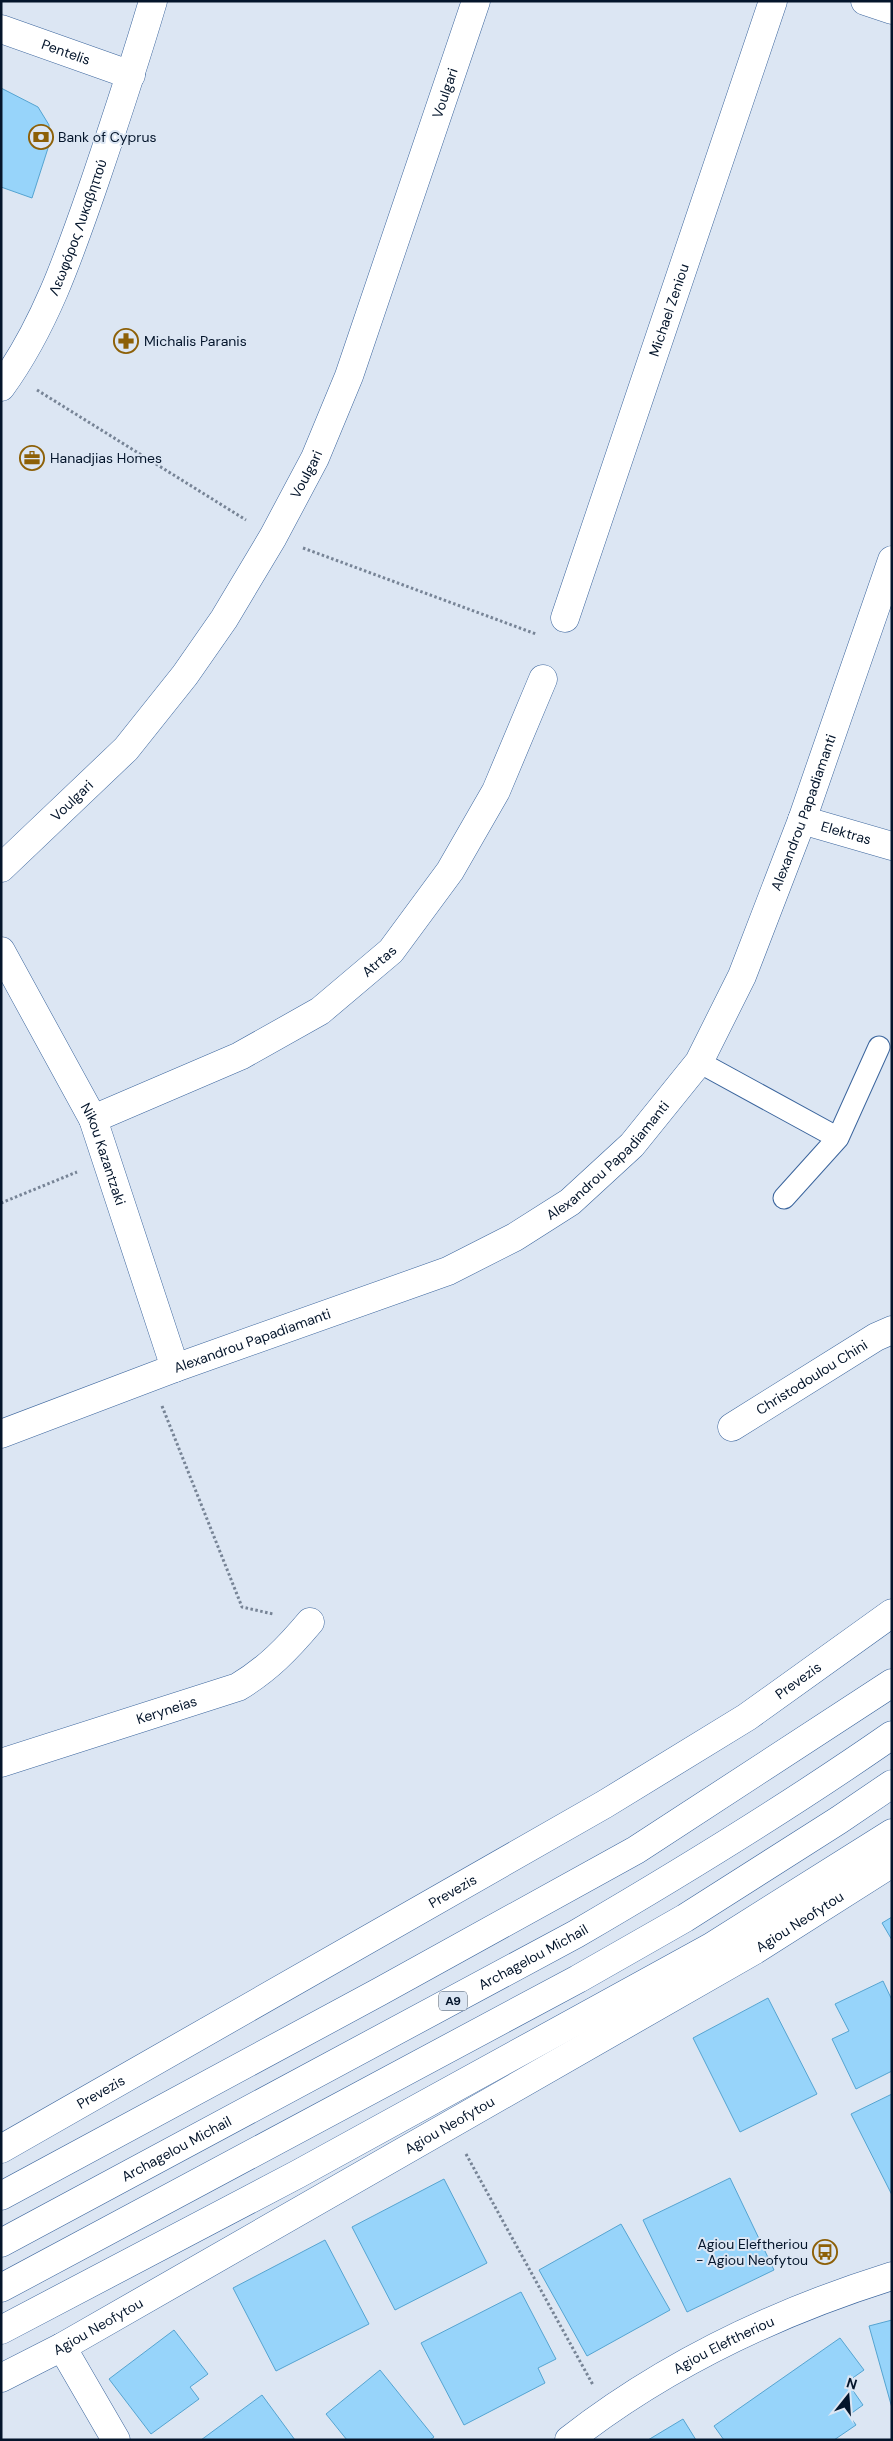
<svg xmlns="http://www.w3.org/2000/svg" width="893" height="2441" viewBox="0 0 893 2441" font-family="'DM Sans',sans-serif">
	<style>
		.building { fill: #97d4fa; stroke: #55a4d1 }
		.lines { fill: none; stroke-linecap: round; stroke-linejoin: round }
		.lane-casing { stroke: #3b659d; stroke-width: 23 }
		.street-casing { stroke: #3b659d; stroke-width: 29 }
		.secondary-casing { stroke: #3b659d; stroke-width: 29 }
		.highway-casing { stroke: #3b659d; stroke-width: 29 }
		.path { stroke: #778496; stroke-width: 3; stroke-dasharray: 2.5 2.5; stroke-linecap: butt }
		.lane { stroke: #fff; stroke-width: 21 }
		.street { stroke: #fff; stroke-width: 28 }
		.secondary { stroke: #fff; stroke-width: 28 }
		.highway { stroke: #fff; stroke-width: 28 }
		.labels { text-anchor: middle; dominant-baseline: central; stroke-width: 4; stroke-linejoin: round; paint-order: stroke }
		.shield { fill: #dce6f3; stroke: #455467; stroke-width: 1 }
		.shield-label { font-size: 12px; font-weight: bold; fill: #04152b }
		.street-label { font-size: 14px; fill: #04152b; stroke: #dce6f3 }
		.poi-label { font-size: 14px; fill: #04152b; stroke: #dce6f3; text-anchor: start }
	</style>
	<rect width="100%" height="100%" fill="#dce6f3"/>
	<path class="building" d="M 1,88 L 38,107 L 49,125 L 49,145 L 32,198 L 1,187 Z
		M 892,1917 L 892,1940 L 882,1923 Z
		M 883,1981 L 892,2000 L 892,2071 L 856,2089 L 832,2039 L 849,2031 L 835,2004 Z
		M 768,1998 L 817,2094 L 740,2132 L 693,2038 Z
		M 892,2094 L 892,2195 L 851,2114 Z
		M 730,2178 L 774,2270 L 687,2312 L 643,2220 Z
		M 444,2179 L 487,2263 L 395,2310 L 352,2227 Z
		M 621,2224 L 670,2310 L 587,2356 L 539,2270 Z
		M 325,2240 L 369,2324 L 276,2371 L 233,2288 Z
		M 521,2292 L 556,2359 L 538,2368 L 545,2383 L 464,2425 L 421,2343 Z
		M 892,2320 L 892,2408 L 869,2326 Z
		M 174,2330 L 208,2374 L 190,2387 L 199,2399 L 151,2434 L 109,2379 Z
		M 840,2338 L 864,2370 L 847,2382 L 863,2405 L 849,2415 L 856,2425 L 834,2440 L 724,2440 L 714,2426 Z
		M 380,2370 L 434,2437 L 430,2440 L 347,2440 L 326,2414 Z
		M 262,2395 L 295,2440 L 201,2440 Z
		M 683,2419 L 696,2440 L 648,2440 Z"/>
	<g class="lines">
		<defs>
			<path id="lane" d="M 699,1062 L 838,1138
				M 784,1198 L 838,1138 L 879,1047"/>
			<g id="street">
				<path d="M 865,1 L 892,10"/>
				<path id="s1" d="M 565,618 L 773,1"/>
				<path id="s2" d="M 802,820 L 892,846"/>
				<path id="s3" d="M 1,868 L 126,749 L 185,675 L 224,619 L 273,537 L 315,458 L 349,376 L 476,1"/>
				<path id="s4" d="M 1,951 L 93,1119 L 175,1368"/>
				<path id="s5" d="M 93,1119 L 240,1056 L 320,1011 L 391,951 L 450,871 L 496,791 L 543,679"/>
				<path id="s6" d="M 732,1427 L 876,1337 L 892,1330"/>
				<path id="s7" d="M 1,1434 L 175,1368 L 448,1271 L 515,1237 L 570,1202 L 632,1145 L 699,1062 L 742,976 L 802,820 L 892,560"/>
				<path id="s8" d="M 1,1763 L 238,1687 C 268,1669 288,1648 310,1622"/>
				<path id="s9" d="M 1,2149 L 605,1804 L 747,1717 L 892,1613"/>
				<path d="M 62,2347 L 116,2440"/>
				<path id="s10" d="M 1,2378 L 62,2347 L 755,1950 L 892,1863"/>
			</g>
			<g id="secondary">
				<path id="s11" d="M 1,29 L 131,75"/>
				<path id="s12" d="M 1,387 C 46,325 70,253 95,181 C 115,122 135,62 153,1"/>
				<path id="s13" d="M 569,2440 C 664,2366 777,2312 892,2276"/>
			</g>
			<g id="highway">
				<path d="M 1,2196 L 379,1992 L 636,1850 L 892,1683"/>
				<path id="s14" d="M 1,2243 L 576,1934 C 684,1871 790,1806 892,1735"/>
				<path d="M 1,2288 L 578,1979 L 685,1918 L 839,1820 L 892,1784"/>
				<path d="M 1,2330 L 298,2174 L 711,1947 L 892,1833"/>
			</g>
		</defs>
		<use href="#lane" class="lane-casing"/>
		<use href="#street" class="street-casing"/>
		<use href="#secondary" class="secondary-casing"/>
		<use href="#highway" class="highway-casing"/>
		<path class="path" d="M 37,390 L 246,520
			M 303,548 L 536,634
			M 1,1203 L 77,1172
			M 162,1406 L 242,1607 L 273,1614
			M 466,2154 L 593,2385"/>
		<use href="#lane" class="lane"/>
		<use href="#street" class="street"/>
		<use href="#secondary" class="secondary"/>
		<use href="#highway" class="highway"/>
	</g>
	<defs>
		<symbol id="bank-ring" viewBox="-11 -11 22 22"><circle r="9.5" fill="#dce6f3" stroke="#8d6007" stroke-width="1.5"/><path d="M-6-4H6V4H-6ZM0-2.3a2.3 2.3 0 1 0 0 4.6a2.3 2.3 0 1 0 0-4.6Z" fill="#8d6007"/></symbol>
		<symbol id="pharmacy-ring" viewBox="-11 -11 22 22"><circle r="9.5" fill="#dce6f3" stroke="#8d6007" stroke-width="1.5"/><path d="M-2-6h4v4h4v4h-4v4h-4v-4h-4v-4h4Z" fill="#8d6007"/></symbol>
		<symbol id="office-ring" viewBox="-11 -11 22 22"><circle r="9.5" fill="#dce6f3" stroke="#8d6007" stroke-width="1.5"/><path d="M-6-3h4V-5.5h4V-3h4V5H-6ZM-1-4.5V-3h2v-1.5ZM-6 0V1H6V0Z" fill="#8d6007"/></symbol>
		<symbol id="bus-ring" viewBox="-11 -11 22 22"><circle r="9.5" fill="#dce6f3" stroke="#8d6007" stroke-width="1.5"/><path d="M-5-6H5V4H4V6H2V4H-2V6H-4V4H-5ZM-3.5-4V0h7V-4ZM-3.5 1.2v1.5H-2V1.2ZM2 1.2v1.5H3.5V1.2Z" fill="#8d6007"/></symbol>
	</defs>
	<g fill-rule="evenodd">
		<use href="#bank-ring" x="27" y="123" width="28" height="28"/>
		<use href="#pharmacy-ring" x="112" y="327" width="28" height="28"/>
		<use href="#office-ring" x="18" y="444" width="28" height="28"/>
		<use href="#bus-ring" x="811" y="2238" width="28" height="28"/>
	</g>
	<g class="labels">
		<rect class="shield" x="439" y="1991.5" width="28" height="19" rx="4"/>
		<g class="shield-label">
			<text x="453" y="2001">A9</text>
		</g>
		<g class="street-label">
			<text stroke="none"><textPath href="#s11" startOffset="69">Pentelis</textPath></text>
			<text stroke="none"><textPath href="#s3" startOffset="908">Voulgari</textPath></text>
			<text stroke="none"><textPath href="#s12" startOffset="178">Λεωφόρος Λυκαβηττού</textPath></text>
			<text stroke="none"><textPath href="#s1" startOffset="325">Michael Zeniou</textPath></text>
			<text stroke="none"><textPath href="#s3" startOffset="502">Voulgari</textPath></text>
			<text stroke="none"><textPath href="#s3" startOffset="98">Voulgari</textPath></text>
			<text stroke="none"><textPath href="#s7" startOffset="1078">Alexandrou Papadiamanti</textPath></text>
			<text stroke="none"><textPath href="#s2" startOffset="46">Elektras</textPath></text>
			<text stroke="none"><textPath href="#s5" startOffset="329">Atrtas</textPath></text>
			<text stroke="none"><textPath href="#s4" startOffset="228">Nikou Kazantzaki</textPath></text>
			<text stroke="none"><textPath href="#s7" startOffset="672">Alexandrou Papadiamanti</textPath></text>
			<text stroke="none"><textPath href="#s7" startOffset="268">Alexandrou Papadiamanti</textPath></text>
			<text stroke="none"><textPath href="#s6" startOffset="94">Christodoulou Chini</textPath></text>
			<text stroke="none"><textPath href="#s9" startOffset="925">Prevezis</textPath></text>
			<text stroke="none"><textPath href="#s8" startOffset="174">Keryneias</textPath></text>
			<text stroke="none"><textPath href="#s9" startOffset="520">Prevezis</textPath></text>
			<text stroke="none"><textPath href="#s10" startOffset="920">Agiou Neofytou</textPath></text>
			<text stroke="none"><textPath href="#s14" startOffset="604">Archagelou Michail</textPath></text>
			<text stroke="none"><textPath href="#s9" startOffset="115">Prevezis</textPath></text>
			<text stroke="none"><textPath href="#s10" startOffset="515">Agiou Neofytou</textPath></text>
			<text stroke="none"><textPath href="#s14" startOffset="199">Archagelou Michail</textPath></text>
			<text stroke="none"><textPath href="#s10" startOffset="110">Agiou Neofytou</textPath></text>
			<text stroke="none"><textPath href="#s13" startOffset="182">Agiou Eleftheriou</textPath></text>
		</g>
		<g class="poi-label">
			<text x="58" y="137">Bank of Cyprus</text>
			<text x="144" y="341">Michalis Paranis</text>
			<text x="50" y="458">Hanadjias Homes</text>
			<text x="808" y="2244" text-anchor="end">Agiou Eleftheriou<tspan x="808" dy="16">- Agiou Neofytou</tspan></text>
		</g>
	</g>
	<rect width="893" height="2441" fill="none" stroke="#04152b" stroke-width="5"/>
	<g transform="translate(848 2396) rotate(17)" stroke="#dce6f3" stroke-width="4" paint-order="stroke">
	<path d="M0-4L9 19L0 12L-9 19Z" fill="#04152b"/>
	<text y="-8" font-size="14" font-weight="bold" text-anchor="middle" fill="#04152b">N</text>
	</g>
</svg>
